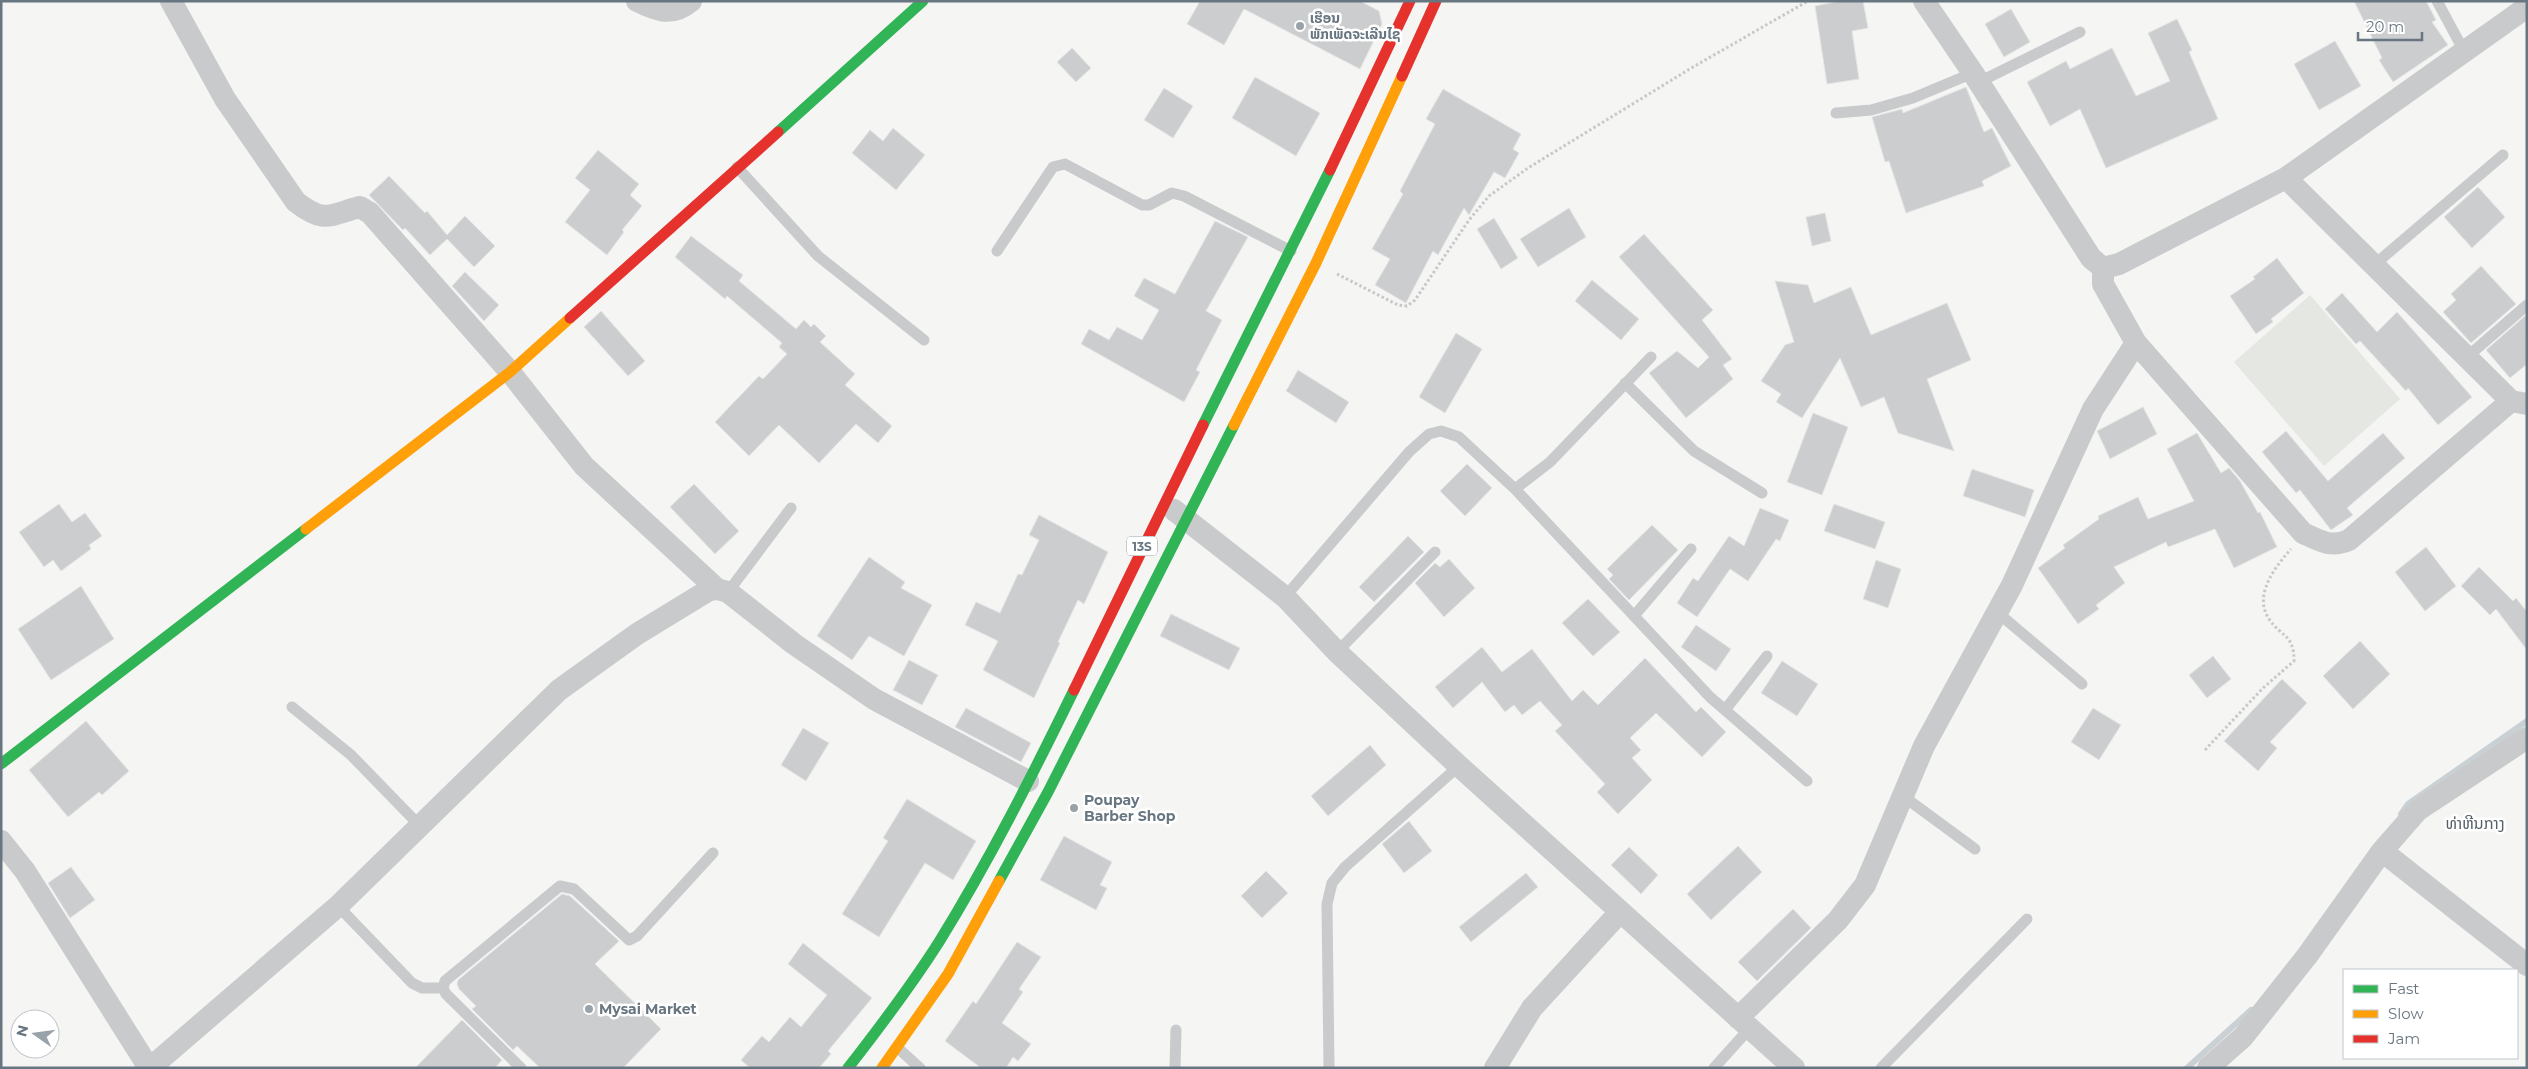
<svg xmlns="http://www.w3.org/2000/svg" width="2528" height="1069" viewBox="0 0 2528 1069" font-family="Montserrat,'Noto Sans Lao',sans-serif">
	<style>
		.garden { fill: #e4e7e2 }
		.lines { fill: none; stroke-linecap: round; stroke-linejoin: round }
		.stream { stroke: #cad1d4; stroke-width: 6 }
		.building { fill: #cccdce; stroke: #e4e4e4 }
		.path { stroke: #c7c8c9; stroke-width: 3; stroke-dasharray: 2.5 2.5; stroke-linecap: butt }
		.lane { stroke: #c9cacb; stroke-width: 11 }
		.street { stroke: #c9cacb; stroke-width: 22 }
		.fast { stroke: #30b455; stroke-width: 11 }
		.slow { stroke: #ff9f0a; stroke-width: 11 }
		.jam { stroke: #e5322d; stroke-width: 11 }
		.poi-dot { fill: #99a2a9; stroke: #fff; stroke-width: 2 }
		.labels { text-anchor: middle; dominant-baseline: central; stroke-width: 5; stroke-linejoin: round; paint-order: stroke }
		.shield { fill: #fff; stroke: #959fa7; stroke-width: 1 }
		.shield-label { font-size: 12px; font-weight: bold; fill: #677681 }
		.poi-label { font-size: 14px; font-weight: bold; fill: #677681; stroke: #fff; text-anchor: start }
		.quarter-label { font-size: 16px; fill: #545f67; stroke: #fff }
	</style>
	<rect width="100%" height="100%" fill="#f5f5f4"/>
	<path class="garden" d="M 2310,295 L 2400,399 L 2324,466 L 2234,362 Z"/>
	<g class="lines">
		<path class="stream" d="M 2401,814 L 2408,804 L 2527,721
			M 2187,1068 L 2251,1010"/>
	</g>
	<path class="building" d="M 1200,1 L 1360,1 L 1379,11 L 1382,24 L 1360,69 L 1244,9 L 1224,45 L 1187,24 Z
		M 1840,1 L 1863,1 L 1868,28 L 1852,31 L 1859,79 L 1827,84 L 1815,6 Z
		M 2354,1 L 2426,1 L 2436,20 L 2432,22 L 2448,45 L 2393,82 L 2379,60 L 2382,58 Z
		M 2011,9 L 2030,42 L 2004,57 L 1985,24 Z
		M 2177,19 L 2192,50 L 2189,52 L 2218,119 L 2106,168 L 2080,109 L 2050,126 L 2027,82 L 2066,61 L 2070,69 L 2112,48 L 2136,96 L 2170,81 L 2148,33 Z
		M 2335,41 L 2361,86 L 2319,110 L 2294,64 Z
		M 1072,48 L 1091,68 L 1076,82 L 1057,62 Z
		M 1255,77 L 1320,113 L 1296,156 L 1232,118 Z
		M 1966,87 L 1984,132 L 1992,128 L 2011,166 L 1982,181 L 1984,186 L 1906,213 L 1889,161 L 1885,162 L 1872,117 L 1902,109 L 1903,113 Z
		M 1164,88 L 1193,106 L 1173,138 L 1144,120 Z
		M 1443,89 L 1521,134 L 1513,149 L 1519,153 L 1505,178 L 1494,172 L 1469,215 L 1464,208 L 1438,255 L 1433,251 L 1406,303 L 1375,285 L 1390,259 L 1372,249 L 1403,194 L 1400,191 L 1435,124 L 1426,119 Z
		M 893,128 L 925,155 L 896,190 L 852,153 L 870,130 L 883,141 Z
		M 598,150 L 639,184 L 630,195 L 642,206 L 622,230 L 624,232 L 607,255 L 565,222 L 590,190 L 575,178 Z
		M 389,176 L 425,213 L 427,211 L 447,235 L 465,216 L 495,246 L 474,267 L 447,239 L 430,255 L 405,228 L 403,230 L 369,195 Z
		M 2478,187 L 2505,217 L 2472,248 L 2444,217 Z
		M 1569,208 L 1586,237 L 1538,267 L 1520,239 Z
		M 1825,213 L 1831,241 L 1812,246 L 1806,217 Z
		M 1494,218 L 1518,258 L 1501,269 L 1477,229 Z
		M 1215,221 L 1248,237 L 1206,311 L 1222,320 L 1196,370 L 1200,372 L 1184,402 L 1081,344 L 1089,329 L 1109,340 L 1117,327 L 1142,340 L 1159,310 L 1134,296 L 1144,278 L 1175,294 Z
		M 1644,234 L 1713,310 L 1702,320 L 1732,359 L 1723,365 L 1733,379 L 1686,418 L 1649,373 L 1677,351 L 1698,368 L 1709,357 L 1619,257 Z
		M 691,236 L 743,275 L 739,281 L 796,329 L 804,320 L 811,327 L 814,324 L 826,336 L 820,342 L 855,374 L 845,385 L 892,426 L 878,443 L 856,424 L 819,463 L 779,425 L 749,456 L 715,422 L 759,376 L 763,379 L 787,354 L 779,347 L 782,343 L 727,296 L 725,299 L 675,257 Z
		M 2277,258 L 2304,293 L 2271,319 L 2273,322 L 2256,334 L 2230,296 L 2255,279 L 2253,277 Z
		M 2481,266 L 2516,304 L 2471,343 L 2443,312 L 2456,300 L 2451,294 Z
		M 465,272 L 499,305 L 484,321 L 452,286 Z
		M 1592,280 L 1639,319 L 1621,340 L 1575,301 Z
		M 1775,281 L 1808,285 L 1814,303 L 1851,287 L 1871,335 L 1947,303 L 1971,360 L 1927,379 L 1954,451 L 1898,433 L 1884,397 L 1861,407 L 1840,358 L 1802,418 L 1776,402 L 1781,394 L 1761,381 L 1785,345 L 1794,342 Z
		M 2342,293 L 2377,332 L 2397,312 L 2472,397 L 2438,425 L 2408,388 L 2406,391 L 2360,341 L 2356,344 L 2325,309 Z
		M 601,311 L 645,361 L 628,376 L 584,327 Z
		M 2526,315 L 2527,364 L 2510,378 L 2486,350 Z
		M 1456,333 L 1482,349 L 1445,413 L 1419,397 Z
		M 1298,370 L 1349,402 L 1336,423 L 1286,391 Z
		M 2143,407 L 2157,434 L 2110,459 L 2097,431 Z
		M 1813,413 L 1848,427 L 1822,495 L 1787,482 Z
		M 2286,431 L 2328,481 L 2383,433 L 2405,458 L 2347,508 L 2353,515 L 2331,530 L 2300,490 L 2296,493 L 2262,452 Z
		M 2197,433 L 2221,473 L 2229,468 L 2240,481 L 2258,513 L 2260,512 L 2277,547 L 2234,568 L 2215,529 L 2168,547 L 2166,542 L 2114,567 L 2125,583 L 2096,605 L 2099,609 L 2078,624 L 2038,568 L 2065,548 L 2063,545 L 2099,519 L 2098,516 L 2138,497 L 2148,519 L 2194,501 L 2167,449 Z
		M 1467,464 L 1492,488 L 1465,516 L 1440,491 Z
		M 1972,469 L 2034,490 L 2025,517 L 1963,496 Z
		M 694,484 L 739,531 L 715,554 L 670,507 Z
		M 59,504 L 72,522 L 85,513 L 102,536 L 89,545 L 91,549 L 61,571 L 53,560 L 44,567 L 19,532 Z
		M 1834,504 L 1885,522 L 1875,549 L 1824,531 Z
		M 1760,508 L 1789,520 L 1780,541 L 1776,539 L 1748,581 L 1730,569 L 1697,617 L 1677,603 L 1693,578 L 1698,581 L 1729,536 L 1744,546 Z
		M 1039,515 L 1108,552 L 1084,604 L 1078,600 L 1058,642 L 1060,643 L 1034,698 L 983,670 L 998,641 L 965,625 L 976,602 L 1000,613 L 1018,574 L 1022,575 L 1039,540 L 1029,535 Z
		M 1652,525 L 1678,550 L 1629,600 L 1609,579 L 1613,575 L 1607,569 Z
		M 1408,536 L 1424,552 L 1374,602 L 1359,587 Z
		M 2426,547 L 2456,586 L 2425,611 L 2395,572 Z
		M 869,557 L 905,582 L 901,588 L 932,605 L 904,656 L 869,636 L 852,660 L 817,636 Z
		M 1449,559 L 1475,588 L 1444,617 L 1415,583 L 1435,563 L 1440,567 Z
		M 1876,560 L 1901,569 L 1888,608 L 1863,599 Z
		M 2479,567 L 2513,601 L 2516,598 L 2527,612 L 2527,650 L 2496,609 L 2490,615 L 2461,586 Z
		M 81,586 L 114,639 L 51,680 L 18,629 Z
		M 1588,599 L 1620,632 L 1593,656 L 1562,623 Z
		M 1171,614 L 1240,648 L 1229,670 L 1160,636 Z
		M 1696,625 L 1731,649 L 1716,671 L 1681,647 Z
		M 2360,641 L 2390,674 L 2353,709 L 2323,676 Z
		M 1482,647 L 1502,672 L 1532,649 L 1572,701 L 1583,690 L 1598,705 L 1645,658 L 1696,712 L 1701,707 L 1726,732 L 1702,757 L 1656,713 L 1630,738 L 1641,750 L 1632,758 L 1652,780 L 1618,814 L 1597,792 L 1605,784 L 1555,731 L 1562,725 L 1540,701 L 1522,715 L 1514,705 L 1505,712 L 1482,682 L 1453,708 L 1435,687 Z
		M 2213,656 L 2231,679 L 2207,698 L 2189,675 Z
		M 909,660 L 938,675 L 922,705 L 893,690 Z
		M 1782,661 L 1818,684 L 1797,716 L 1761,693 Z
		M 2282,679 L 2307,703 L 2270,742 L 2277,748 L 2258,771 L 2224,741 Z
		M 966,708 L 1031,743 L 1021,762 L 955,727 Z
		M 2093,708 L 2121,725 L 2099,760 L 2071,742 Z
		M 86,721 L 129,771 L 102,795 L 99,792 L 68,817 L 29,770 Z
		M 803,728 L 829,743 L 806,781 L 781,765 Z
		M 1370,745 L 1386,765 L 1328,816 L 1311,796 Z
		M 907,799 L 976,841 L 953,880 L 925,863 L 879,937 L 842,914 L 888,841 L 883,838 Z
		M 1409,821 L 1432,851 L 1404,873 L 1382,844 Z
		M 1064,836 L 1112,862 L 1100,885 L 1107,888 L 1096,910 L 1040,880 Z
		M 1738,846 L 1762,872 L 1711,920 L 1687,894 Z
		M 1629,847 L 1658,875 L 1641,894 L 1611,865 Z
		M 71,867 L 95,900 L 70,918 L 48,883 Z
		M 1266,871 L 1288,893 L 1262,918 L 1241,896 Z
		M 1526,873 L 1538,887 L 1471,942 L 1459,927 Z
		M 562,894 L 570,896 L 619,941 L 595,964 L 661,1029 L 623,1068 L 540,1068 L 517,1046 L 513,1050 L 472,1009 L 476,1006 L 459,989 L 457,984 L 458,980 Z
		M 1793,909 L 1811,928 L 1757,981 L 1738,962 Z
		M 1017,942 L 1041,957 L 1019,989 L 1023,992 L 1002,1023 L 1031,1044 L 1018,1061 L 1013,1057 L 1006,1068 L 981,1068 L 945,1041 L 973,1001 L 976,1004 Z
		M 803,943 L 872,998 L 828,1051 L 831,1054 L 819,1068 L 750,1068 L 741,1060 L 762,1036 L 769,1042 L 790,1017 L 801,1027 L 827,995 L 788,964 Z
		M 462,1020 L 502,1060 L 495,1068 L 415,1068 Z"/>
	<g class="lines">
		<path class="path" d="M 1337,274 L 1398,305 L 1407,306 L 1415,300 L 1469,220 L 1489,196 L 1528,168 L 1693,67 L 1808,1
			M 2205,750 L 2263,688 L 2294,661 C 2294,634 2282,638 2269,619 C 2253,595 2275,567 2291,549"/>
		<path class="lane" d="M 2437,1 L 2464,51
			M 1979,82 L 2080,32
			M 1836,113 L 1871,110 L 1913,98 L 1973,73
			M 737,167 L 818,256 L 924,340
			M 997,251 L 1053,167 L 1065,164 L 1142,205 L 1149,205 L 1172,193 L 1184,196 L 1291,251
			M 2374,265 L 2503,155
			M 2467,357 L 2527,305
			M 1625,383 L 1694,451 L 1762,493
			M 1515,489 L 1550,462 L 1651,357
			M 728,592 L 791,508
			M 1285,597 L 1409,452 L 1429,434 L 1441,431 L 1459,437 L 1515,489 L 1710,697 L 1807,781
			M 1997,612 L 2082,684
			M 1634,616 L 1691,549
			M 1337,652 L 1435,552
			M 292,707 L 351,755 L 420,826
			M 1725,710 L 1767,656
			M 1903,796 L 1975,849
			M 338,906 L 412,983 L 422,988 L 443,988
			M 898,1048 L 920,1068
			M 521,1068 L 446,994 L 443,988 L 445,981 L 560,886 L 574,889 L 629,940 L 637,936 L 713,853
			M 1175,1068 L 1176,1030
			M 1329,1068 L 1327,904 L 1332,883 L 1345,867 L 1459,766
			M 1714,1068 L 1749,1029
			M 1881,1068 L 2027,919"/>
		<path class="street" d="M 171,1 L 225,99 L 296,202 C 325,224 329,215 360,207 L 370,213 L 510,372 L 584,466 L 717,589 L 728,592 L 794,644 L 874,699 L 1028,781
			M 637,1 C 657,11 672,17 691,1
			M 1924,1 L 1973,73 L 2091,258 L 2103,268 L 2103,284 L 2136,343 L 2303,533 C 2320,541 2331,548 2349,540 L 2511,401 L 2527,404
			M 2286,178 L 2511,401
			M 2103,268 L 2119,264 L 2286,178 L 2527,7
			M 1174,510 L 1285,597 L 1337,652 L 1459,766 L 1794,1068
			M 1,841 L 25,871 L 149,1068
			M 2382,851 L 2527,965
			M 1738,1018 L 1838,920 L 1865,885 L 1924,746 L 2012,585 L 2093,409 L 2136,343
			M 150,1068 L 338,906 L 559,690 L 637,634 L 709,590 L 717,589
			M 1495,1068 L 1532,1008 L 1620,912
			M 2208,1068 L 2243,1037 L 2307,956 L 2382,851 L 2418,810 L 2527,738"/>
		<path class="fast" d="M 778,132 L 923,1
			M 1203,425 L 1330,170
			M 1,764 L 306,529
			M 999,881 L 1048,792 L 1234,425
			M 848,1068 C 880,1027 911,986 939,942 C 989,861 1032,776 1074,690"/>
		<path class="slow" d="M 1234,425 L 1316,263 L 1402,76
			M 306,529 L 510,372 L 570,318
			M 882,1068 L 948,974 L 999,881"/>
		<path class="jam" d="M 1402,76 L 1436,1
			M 1330,170 L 1410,1
			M 570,318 L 778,132
			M 1074,690 L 1203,425"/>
	</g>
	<g class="poi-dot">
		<circle cx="1300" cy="26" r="5"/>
		<circle cx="1074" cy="808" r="5"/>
		<circle cx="589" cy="1009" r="5"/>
	</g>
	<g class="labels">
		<rect class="shield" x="1127" y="536.5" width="30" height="19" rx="4"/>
		<g class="shield-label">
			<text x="1142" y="546">13S</text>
		</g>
		<g class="poi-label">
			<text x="1310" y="18">ເຮືອນ<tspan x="1310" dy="16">ພັກເພັດຈະເລີນໄຊ</tspan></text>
			<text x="1084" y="800">Poupay<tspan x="1084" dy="16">Barber Shop</tspan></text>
			<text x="599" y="1009">Mysai Market</text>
		</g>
		<g class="quarter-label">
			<text x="2475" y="823">ທ່າຫີນກາງ</text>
		</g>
	</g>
	<rect width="2528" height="1069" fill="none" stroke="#677681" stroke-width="5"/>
	<rect x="2343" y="969" width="175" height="90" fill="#ffffff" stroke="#c2c8cd"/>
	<rect x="2353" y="985" width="25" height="8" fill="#30b455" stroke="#c2c8cd"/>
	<text x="2388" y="994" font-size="15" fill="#677681">Fast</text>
	<rect x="2353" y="1010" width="25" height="8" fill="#ff9f0a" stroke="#c2c8cd"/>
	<text x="2388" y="1019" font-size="15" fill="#677681">Slow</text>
	<rect x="2353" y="1035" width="25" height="8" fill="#e5322d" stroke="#c2c8cd"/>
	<text x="2388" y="1044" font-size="15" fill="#677681">Jam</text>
	<g transform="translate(35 1034) rotate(284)"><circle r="24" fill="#ffffff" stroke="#c2c8cd"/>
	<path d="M0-4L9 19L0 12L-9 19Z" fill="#99a2a9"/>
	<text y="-8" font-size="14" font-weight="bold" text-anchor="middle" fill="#677681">N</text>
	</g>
	<path d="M2358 32v8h64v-8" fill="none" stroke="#677681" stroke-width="2.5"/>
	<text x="2366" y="32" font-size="15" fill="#677681" stroke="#ffffff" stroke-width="4" paint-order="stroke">20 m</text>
</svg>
